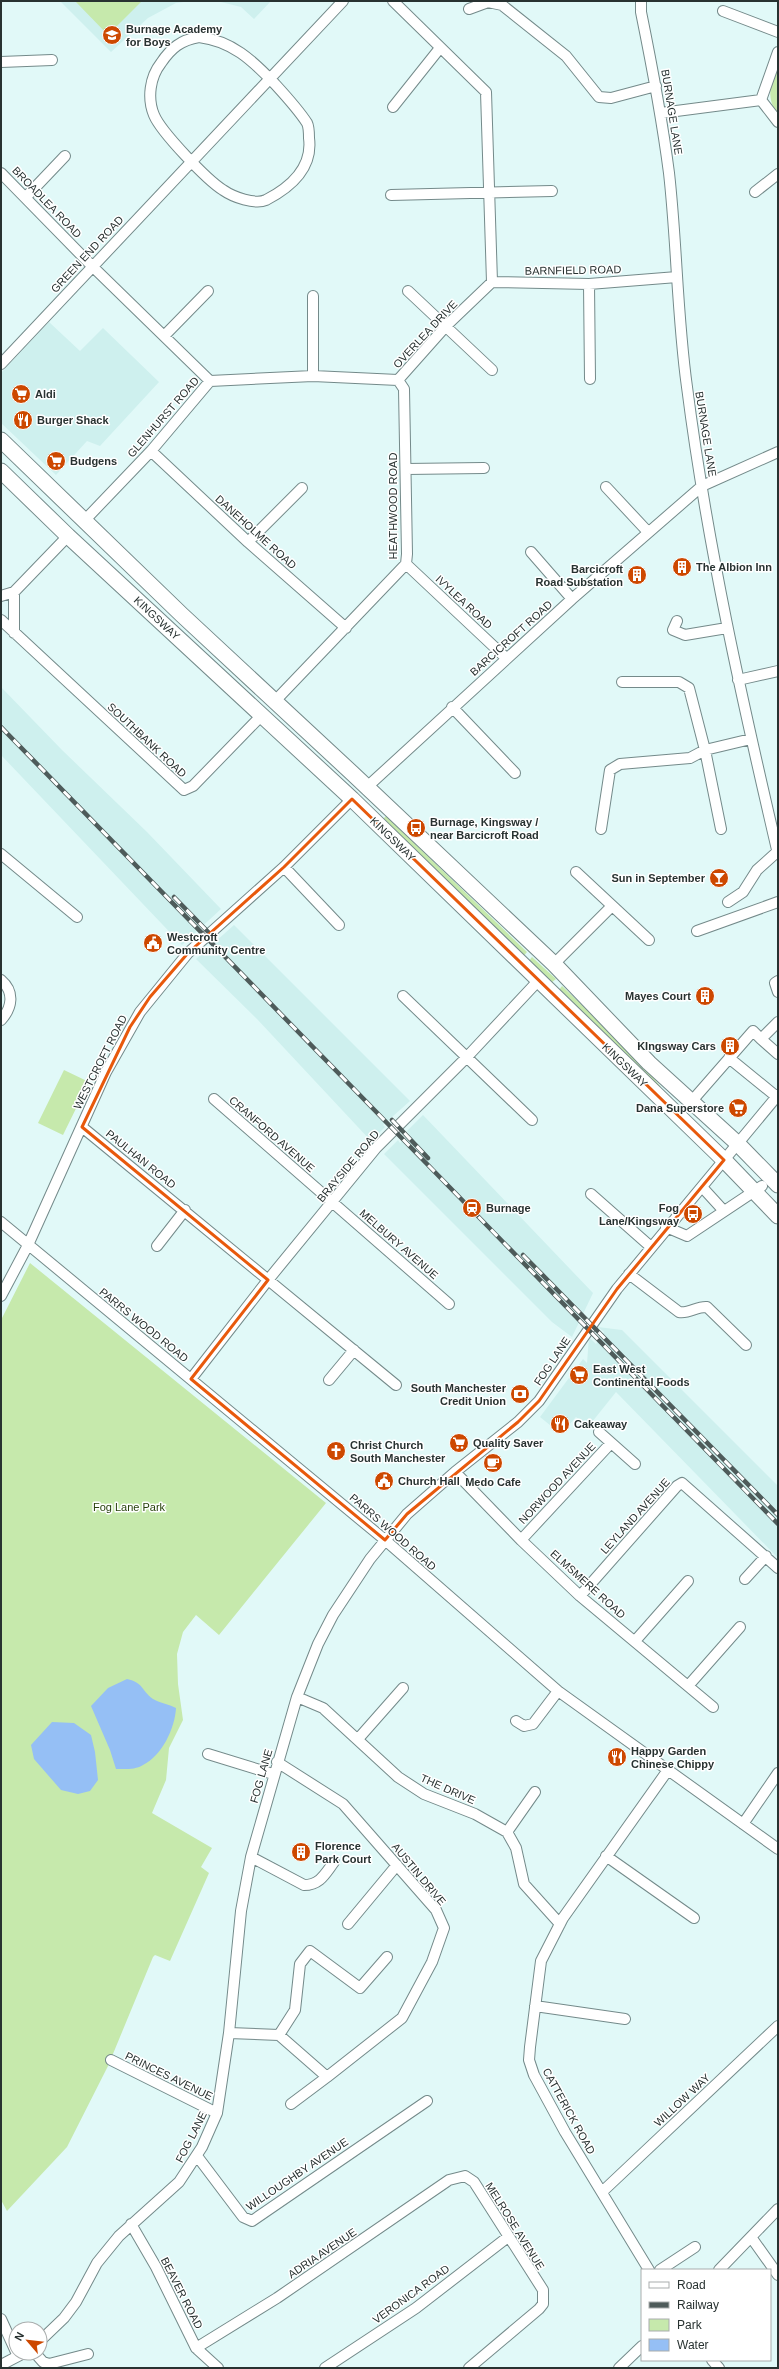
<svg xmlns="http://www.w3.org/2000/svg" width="779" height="2369" viewBox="0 0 779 2369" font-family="Helvetica,sans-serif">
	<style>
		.built { fill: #cef0ee }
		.green { fill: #c6e9ac }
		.water { fill: #95bff5 }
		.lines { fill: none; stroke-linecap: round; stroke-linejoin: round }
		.minor-casing { stroke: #748a8a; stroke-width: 12 }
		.highway-casing { stroke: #748a8a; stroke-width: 17 }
		.minor { stroke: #fff; stroke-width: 10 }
		.highway { stroke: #fff; stroke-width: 15 }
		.rail-casing { stroke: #4e5b5a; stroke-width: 4.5 }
		.rail { stroke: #fff; stroke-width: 3; stroke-dasharray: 9; stroke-linecap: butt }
		.marked { fill: none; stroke: #e8590c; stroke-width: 3; stroke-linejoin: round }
		.labels { text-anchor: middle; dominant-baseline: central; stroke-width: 3; stroke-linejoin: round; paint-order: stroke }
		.poi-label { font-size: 11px; font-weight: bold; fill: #283231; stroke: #fff; text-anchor: start }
		.street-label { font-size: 11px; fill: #283231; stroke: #fff }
		.park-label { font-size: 11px; fill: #27410b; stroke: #fff }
	</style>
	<rect width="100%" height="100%" fill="#e1f9f8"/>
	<path class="built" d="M 60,1 L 191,1 L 176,3 L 148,18 L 111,52 Z
		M 217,1 L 271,1 L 254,19 L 241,7 Z
		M 49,322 L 80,351 L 103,328 L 159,382 L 100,446 L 87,441 L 56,475 L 1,423 L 1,373 Z
		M 1,687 L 62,750 L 147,832 L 221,909 L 182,945 L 1,755 Z
		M 234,925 L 410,1101 L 383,1125 L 385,1127 L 371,1141 L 257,1019 L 196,959 Z
		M 423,1115 L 593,1293 L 572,1337 L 552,1322 L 384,1154 L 398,1140 L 400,1143 L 409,1134 L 407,1131 Z
		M 598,1327 L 622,1330 L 778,1486 L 778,1558 L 616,1392 L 588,1427 L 576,1417 L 561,1434 L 540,1417 L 583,1359 L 587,1363 L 589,1337 L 596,1344 L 604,1332 Z"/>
	<path class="green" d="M 75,1 L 142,1 L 108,35 Z
		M 778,57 L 778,115 C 764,97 772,77 778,57 Z
		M 386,816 L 527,952 L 523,957 L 381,821 Z
		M 532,957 L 556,979 L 551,983 L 528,962 Z
		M 562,986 L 635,1056 L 661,1087 L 658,1089 L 559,990 Z
		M 64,1070 L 89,1082 L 63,1135 L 38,1123 Z
		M 30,1263 L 326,1503 L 219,1635 L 196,1615 L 183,1632 L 177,1654 L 178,1684 L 183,1720 L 169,1748 L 166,1780 L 152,1813 L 212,1848 L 201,1867 L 209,1873 L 170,1961 L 155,1955 L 153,1957 L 108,2066 L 67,2147 L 7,2211 L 1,2200 L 1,1320 Z"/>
	<path class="water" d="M 127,1679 C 144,1683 140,1689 153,1699 C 159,1703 169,1704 176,1708 C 175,1728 162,1756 143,1765 C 135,1770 125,1769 116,1769 L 110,1750 L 91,1706 L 108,1688 Z
		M 52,1722 L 74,1723 L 91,1735 L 95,1752 L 98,1780 L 90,1791 L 78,1794 L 61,1790 L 34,1759 L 31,1745 Z"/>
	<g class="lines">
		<defs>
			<path id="minor" d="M 641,1 L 641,12 C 652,66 662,119 669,173 C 677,244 677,316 687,387 C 707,544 742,700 778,854
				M 469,9 L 488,2 L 502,5 L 566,56 L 599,97 L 611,98 L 656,86
				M 723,11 L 778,32
				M 199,37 C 232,41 252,60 274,83 C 285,95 298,109 307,123 C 309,127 309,133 309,138 C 313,168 291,187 266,200 C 255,205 233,197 223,190 C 207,180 161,132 154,115 C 147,98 150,77 161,63 C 171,48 181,40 199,37 Z
				M 778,52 L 761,100 L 778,122
				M 1,62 L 52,60
				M 393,107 L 440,48
				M 661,113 L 761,100
				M 1,173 L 92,266 L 210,381 L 313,376 L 398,380 L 446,326 L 492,282 L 486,92 L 393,1
				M 755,192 L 778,174
				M 391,195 L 552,191
				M 26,197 L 65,156
				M 492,282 L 589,284 L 677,277
				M 589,284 L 590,379
				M 408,291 L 492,370
				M 313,296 L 313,376
				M 164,336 L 208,291
				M 1,364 L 343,1
				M 151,451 L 248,542 L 346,628
				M 406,469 L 484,468
				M 606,487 L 648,532
				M 85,520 L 151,451 L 210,381
				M 248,542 L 302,488
				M 531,552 L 572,599
				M 406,564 L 506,658
				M 14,592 L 14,633
				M 1,596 L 14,592 L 68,536
				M 1,620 L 184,790 L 193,786 L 262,715
				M 677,621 L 673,630 L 685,635 L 727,628
				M 738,680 L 778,671
				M 622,682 L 679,682 L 689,688 L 705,750 L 721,829
				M 275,701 L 406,564 L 407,554 L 404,389 L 398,380
				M 452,707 L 515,773
				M 367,787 L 572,599 L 702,486 L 778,452
				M 601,829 L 610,770 L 620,764 L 690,758 L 705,750 L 751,739
				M 1,854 L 77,917
				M 284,867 L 339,925
				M 576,872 L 649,940
				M 728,902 L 743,892 L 757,870 L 777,852
				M 697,931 L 778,902
				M 554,964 L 612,906
				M 1,980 C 15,992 12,1008 1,1020
				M 778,981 L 775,983 L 778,992
				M 403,996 L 532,1120
				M 778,1022 L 761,1039 L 778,1054
				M 729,1058 L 777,1097
				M 214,1099 L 449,1304
				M 691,1102 L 753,1031 L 761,1039
				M 82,1127 L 396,1385
				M 702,1187 L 723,1210
				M 591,1194 L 651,1247
				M 1,1222 L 385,1540 L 558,1691 L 778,1849
				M 666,1227 L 687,1236 L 762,1186
				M 157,1246 L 185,1210
				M 629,1274 L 679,1312 C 689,1314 697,1306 707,1307 L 746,1345
				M 1,1296 L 28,1245 L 106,1072 L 140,1012 L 188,953 L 284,867 L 352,799
				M 191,1379 L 268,1280 L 376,1148 L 466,1058 L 538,981
				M 329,1380 L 354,1350
				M 599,1432 L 635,1464
				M 455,1472 L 521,1540 L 580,1596 L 713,1707
				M 521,1540 L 611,1443
				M 745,1579 L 766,1556
				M 580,1596 L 677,1486 L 682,1483 L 778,1568
				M 635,1641 L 688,1581
				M 688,1686 L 740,1627
				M 297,1697 L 323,1708 L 398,1777 L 424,1794 L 475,1814 L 507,1832 L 516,1848 L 524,1884 L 560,1924
				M 516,1721 L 524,1726 L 533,1724 L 558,1691
				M 358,1739 L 403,1688
				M 208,1754 L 273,1774
				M 743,1824 L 778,1773
				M 507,1832 L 535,1792
				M 606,1856 L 694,1918
				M 251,1857 L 304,1885 C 320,1885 325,1874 334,1862
				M 348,1924 L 397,1865
				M 535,2006 L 625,2019
				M 229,2033 L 279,2035 L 327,2077 L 402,2018 L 432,1962 L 444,1928 L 436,1910 L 343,1804 L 277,1762
				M 279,2035 L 295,2010 L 300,1964 L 310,1951 L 360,1988 L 387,1957
				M 111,2060 L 217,2113
				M 291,2104 L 327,2077
				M 197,2156 L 243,2217 L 252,2221 L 427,2101
				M 602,2192 L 778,2026
				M 131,2224 L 156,2267 L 196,2348 L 218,2368
				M 751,2237 L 778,2275
				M 649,2270 L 565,2132 L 534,2075 L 529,2060 L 530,2047 L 541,1961 L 563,1918 L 668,1770
				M 660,2270 L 695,2247
				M 719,2270 L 778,2209
				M 1,2319 L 16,2352
				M 40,2341 L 64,2318 L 76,2302 L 97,2263 L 119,2236 L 179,2182 L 202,2147 L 217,2113 L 229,2033 L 241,1911 L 251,1857 L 297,1697 L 318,1644 L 333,1615 L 370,1559 L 407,1514 L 455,1472 L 518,1422 L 539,1401 L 617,1289 L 778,1095
				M 196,2348 L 277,2298 L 449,2180 L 465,2176 L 474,2182 L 543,2290 L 543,2304 L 539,2309 L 469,2368
				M 35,2353 L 43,2362 L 49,2364 L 88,2354
				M 712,2360 L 719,2368
				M 1,2365 L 24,2353
				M 325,2368 L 416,2308 L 508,2237
				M 619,2368 L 642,2346"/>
			<path id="highway" d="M 1,440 L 182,615 L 352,773 L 554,964 L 649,1063 L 737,1143 L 778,1185
				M 1,471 L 68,536 L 352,799 L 724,1160 L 778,1216"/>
		</defs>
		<use href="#minor" class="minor-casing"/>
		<use href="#highway" class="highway-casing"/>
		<use href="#minor" class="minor"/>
		<use href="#highway" class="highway"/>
		<defs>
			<path id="rail" d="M 1,727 L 778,1524
				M 174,897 L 213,937
				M 392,1120 L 428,1158
				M 523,1255 L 778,1515"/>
		</defs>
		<use href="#rail" class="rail-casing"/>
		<use href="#rail" class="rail"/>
	</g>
	<path class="marked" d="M 352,799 L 724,1160 L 617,1289 L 539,1401 L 518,1422 L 407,1514 L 385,1540 L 191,1379 L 268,1280 L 82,1127 L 130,1027 L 150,997 L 188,953 L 284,867 Z"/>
	<defs>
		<symbol id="school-disc" viewBox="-11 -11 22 22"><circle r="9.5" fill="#cd4800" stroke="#fff"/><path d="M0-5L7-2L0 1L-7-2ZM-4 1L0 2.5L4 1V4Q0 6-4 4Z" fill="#fff"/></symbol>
		<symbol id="supermarket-disc" viewBox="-11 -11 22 22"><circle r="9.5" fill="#cd4800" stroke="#fff"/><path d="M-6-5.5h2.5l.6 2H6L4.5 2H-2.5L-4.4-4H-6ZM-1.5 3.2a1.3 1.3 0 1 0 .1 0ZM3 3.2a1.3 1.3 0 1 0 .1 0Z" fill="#fff"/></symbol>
		<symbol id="restaurant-disc" viewBox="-11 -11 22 22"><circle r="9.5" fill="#cd4800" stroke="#fff"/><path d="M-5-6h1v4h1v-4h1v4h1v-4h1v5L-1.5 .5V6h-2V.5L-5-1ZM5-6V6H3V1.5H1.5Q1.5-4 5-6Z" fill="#fff"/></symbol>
		<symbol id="building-disc" viewBox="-11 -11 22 22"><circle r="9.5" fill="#cd4800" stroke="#fff"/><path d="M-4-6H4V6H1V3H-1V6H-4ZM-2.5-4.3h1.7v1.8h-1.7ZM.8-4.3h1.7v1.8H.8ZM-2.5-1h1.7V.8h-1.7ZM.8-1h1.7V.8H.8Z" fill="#fff"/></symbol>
		<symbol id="bus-disc" viewBox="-11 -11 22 22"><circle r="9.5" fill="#cd4800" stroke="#fff"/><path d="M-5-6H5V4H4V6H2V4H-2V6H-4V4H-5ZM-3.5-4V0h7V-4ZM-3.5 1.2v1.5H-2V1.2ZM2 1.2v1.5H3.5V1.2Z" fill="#fff"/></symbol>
		<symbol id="bar-disc" viewBox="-11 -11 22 22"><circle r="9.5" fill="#cd4800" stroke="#fff"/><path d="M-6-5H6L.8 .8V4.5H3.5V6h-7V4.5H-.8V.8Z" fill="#fff"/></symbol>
		<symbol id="civic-disc" viewBox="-11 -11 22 22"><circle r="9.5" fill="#cd4800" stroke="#fff"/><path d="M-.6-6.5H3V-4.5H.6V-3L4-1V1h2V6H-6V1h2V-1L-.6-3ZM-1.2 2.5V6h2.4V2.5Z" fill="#fff"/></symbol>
		<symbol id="station-disc" viewBox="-11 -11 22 22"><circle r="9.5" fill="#cd4800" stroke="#fff"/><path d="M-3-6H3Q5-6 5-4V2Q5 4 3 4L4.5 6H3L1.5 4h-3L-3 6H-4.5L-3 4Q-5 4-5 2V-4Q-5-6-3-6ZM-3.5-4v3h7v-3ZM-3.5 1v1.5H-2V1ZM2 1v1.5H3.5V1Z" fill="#fff"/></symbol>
		<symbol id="bank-disc" viewBox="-11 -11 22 22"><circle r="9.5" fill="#cd4800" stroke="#fff"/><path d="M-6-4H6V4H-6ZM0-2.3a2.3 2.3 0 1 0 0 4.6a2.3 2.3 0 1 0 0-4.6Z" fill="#fff"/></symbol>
		<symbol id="church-disc" viewBox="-11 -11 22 22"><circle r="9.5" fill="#cd4800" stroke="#fff"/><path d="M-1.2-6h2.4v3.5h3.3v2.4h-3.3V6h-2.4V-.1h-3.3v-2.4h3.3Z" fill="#fff"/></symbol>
		<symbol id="cafe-disc" viewBox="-11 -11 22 22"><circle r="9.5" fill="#cd4800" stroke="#fff"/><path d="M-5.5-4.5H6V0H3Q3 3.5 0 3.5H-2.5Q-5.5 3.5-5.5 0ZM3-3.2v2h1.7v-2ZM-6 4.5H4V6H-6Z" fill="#fff"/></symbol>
	</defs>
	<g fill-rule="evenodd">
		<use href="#school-disc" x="101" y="24" width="22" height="22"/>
		<use href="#supermarket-disc" x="10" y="383" width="22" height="22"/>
		<use href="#restaurant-disc" x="12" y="409" width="22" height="22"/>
		<use href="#supermarket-disc" x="45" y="450" width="22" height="22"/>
		<use href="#building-disc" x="671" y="556" width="22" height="22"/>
		<use href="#building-disc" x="626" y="564" width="22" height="22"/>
		<use href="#bus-disc" x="405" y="817" width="22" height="22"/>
		<use href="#bar-disc" x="708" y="867" width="22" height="22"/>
		<use href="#civic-disc" x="142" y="932" width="22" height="22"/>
		<use href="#building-disc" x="694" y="985" width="22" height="22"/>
		<use href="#building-disc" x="719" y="1035" width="22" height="22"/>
		<use href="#supermarket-disc" x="727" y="1097" width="22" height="22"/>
		<use href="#station-disc" x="461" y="1197" width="22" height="22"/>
		<use href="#bus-disc" x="682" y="1203" width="22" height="22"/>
		<use href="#supermarket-disc" x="568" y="1364" width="22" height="22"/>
		<use href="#bank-disc" x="509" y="1383" width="22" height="22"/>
		<use href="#restaurant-disc" x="549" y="1413" width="22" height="22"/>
		<use href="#supermarket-disc" x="448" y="1432" width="22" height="22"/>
		<use href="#church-disc" x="325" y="1440" width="22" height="22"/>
		<use href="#cafe-disc" x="482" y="1452" width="22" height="22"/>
		<use href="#civic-disc" x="373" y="1470" width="22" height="22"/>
		<use href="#restaurant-disc" x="606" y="1746" width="22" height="22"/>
		<use href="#building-disc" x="290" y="1841" width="22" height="22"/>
	</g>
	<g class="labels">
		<g class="poi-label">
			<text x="126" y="29">Burnage Academy<tspan x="126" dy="13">for Boys</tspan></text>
			<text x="35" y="394">Aldi</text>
			<text x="37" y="420">Burger Shack</text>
			<text x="70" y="461">Budgens</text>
			<text x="696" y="567">The Albion Inn</text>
			<text x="623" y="569" text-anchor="end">Barcicroft<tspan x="623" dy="13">Road Substation</tspan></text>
			<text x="430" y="822">Burnage, Kingsway /<tspan x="430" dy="13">near Barcicroft Road</tspan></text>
			<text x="705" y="878" text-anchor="end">Sun in September</text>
			<text x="167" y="937">Westcroft<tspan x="167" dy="13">Community Centre</tspan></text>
			<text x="691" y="996" text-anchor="end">Mayes Court</text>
			<text x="716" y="1046" text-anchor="end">KIngsway Cars</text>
			<text x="724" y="1108" text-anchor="end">Dana Superstore</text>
			<text x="486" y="1208">Burnage</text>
			<text x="679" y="1208" text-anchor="end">Fog<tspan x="679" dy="13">Lane/Kingsway</tspan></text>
			<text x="593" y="1369">East West<tspan x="593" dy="13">Continental Foods</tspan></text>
			<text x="506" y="1388" text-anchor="end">South Manchester<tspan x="506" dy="13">Credit Union</tspan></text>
			<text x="574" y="1424">Cakeaway</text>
			<text x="473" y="1443">Quality Saver</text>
			<text x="350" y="1445">Christ Church<tspan x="350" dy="13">South Manchester</tspan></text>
			<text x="398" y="1481">Church Hall</text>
			<text x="493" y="1482" text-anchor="middle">Medo Cafe</text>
			<text x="631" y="1751">Happy Garden<tspan x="631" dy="13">Chinese Chippy</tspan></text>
			<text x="315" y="1846">Florence<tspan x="315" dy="13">Park Court</tspan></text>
		</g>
		<g class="street-label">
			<text transform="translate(672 112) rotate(81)">BURNAGE LANE</text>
			<text transform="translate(47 202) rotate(46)">BROADLEA ROAD</text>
			<text transform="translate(87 254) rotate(-47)">GREEN END ROAD</text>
			<text transform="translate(573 270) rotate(-1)">BARNFIELD ROAD</text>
			<text transform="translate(425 334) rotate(-47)">OVERLEA DRIVE</text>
			<text transform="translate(163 417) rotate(-49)">GLENHURST ROAD</text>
			<text transform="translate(706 434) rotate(81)">BURNAGE LANE</text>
			<text transform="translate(393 506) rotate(-90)">HEATHWOOD ROAD</text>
			<text transform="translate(256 532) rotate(42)">DANEHOLME ROAD</text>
			<text transform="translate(464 602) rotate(43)">IVYLEA ROAD</text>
			<text transform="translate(157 618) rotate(43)">KINGSWAY</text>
			<text transform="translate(511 638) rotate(-42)">BARCICROFT ROAD</text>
			<text transform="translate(147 740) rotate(43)">SOUTHBANK ROAD</text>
			<text transform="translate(393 839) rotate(44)">KINGSWAY</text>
			<text transform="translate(100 1062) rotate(-63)">WESTCROFT ROAD</text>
			<text transform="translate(625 1065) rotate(44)">KINGSWAY</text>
			<text transform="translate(272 1134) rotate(41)">CRANFORD AVENUE</text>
			<text transform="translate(141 1159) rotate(39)">PAULHAN ROAD</text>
			<text transform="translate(348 1166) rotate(-50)">BRAYSIDE ROAD</text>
			<text transform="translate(399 1244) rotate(41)">MELBURY AVENUE</text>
			<text transform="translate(144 1325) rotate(39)">PARRS WOOD ROAD</text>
			<text transform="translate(552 1361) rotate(-56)">FOG LANE</text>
			<text transform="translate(557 1483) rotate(-47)">NORWOOD AVENUE</text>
			<text transform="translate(635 1516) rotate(-48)">LEYLAND AVENUE</text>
			<text transform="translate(393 1532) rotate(41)">PARRS WOOD ROAD</text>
			<text transform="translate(588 1584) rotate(42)">ELMSMERE ROAD</text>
			<text transform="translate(261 1776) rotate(-74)">FOG LANE</text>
			<text transform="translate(448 1789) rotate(24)">THE DRIVE</text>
			<text transform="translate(419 1874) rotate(50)">AUSTIN DRIVE</text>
			<text transform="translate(169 2076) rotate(26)">PRINCES AVENUE</text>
			<text transform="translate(682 2100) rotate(-43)">WILLOW WAY</text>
			<text transform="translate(569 2111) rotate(61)">CATTERICK ROAD</text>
			<text transform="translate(191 2137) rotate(-63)">FOG LANE</text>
			<text transform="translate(297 2174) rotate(-34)">WILLOUGHBY AVENUE</text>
			<text transform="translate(515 2226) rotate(58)">MELROSE AVENUE</text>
			<text transform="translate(322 2253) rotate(-34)">ADRIA AVENUE</text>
			<text transform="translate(182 2293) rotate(63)">BEAVER ROAD</text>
			<text transform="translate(411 2294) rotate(-36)">VERONICA ROAD</text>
		</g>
		<g class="park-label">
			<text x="129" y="1507">Fog Lane Park</text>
		</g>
	</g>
	<rect width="779" height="2369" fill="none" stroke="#283231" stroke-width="4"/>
	<rect x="641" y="2269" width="130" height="92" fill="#ffffff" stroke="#a9adad"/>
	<rect x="649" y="2282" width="20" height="6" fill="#ffffff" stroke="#a9adad"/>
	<text x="677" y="2289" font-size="12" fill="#283231">Road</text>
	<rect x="649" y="2302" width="20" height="6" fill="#4e5b5a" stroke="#a9adad"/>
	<text x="677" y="2309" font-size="12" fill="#283231">Railway</text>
	<rect x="649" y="2319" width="20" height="12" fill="#c6e9ac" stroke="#a9adad"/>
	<text x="677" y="2329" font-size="12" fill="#283231">Park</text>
	<rect x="649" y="2339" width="20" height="12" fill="#95bff5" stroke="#a9adad"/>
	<text x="677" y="2349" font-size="12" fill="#283231">Water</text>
	<g transform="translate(28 2341) rotate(298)"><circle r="19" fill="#ffffff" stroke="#a9adad"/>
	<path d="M0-3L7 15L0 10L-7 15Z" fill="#cd4800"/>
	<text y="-6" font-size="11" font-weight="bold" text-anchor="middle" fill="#283231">N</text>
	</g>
</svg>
